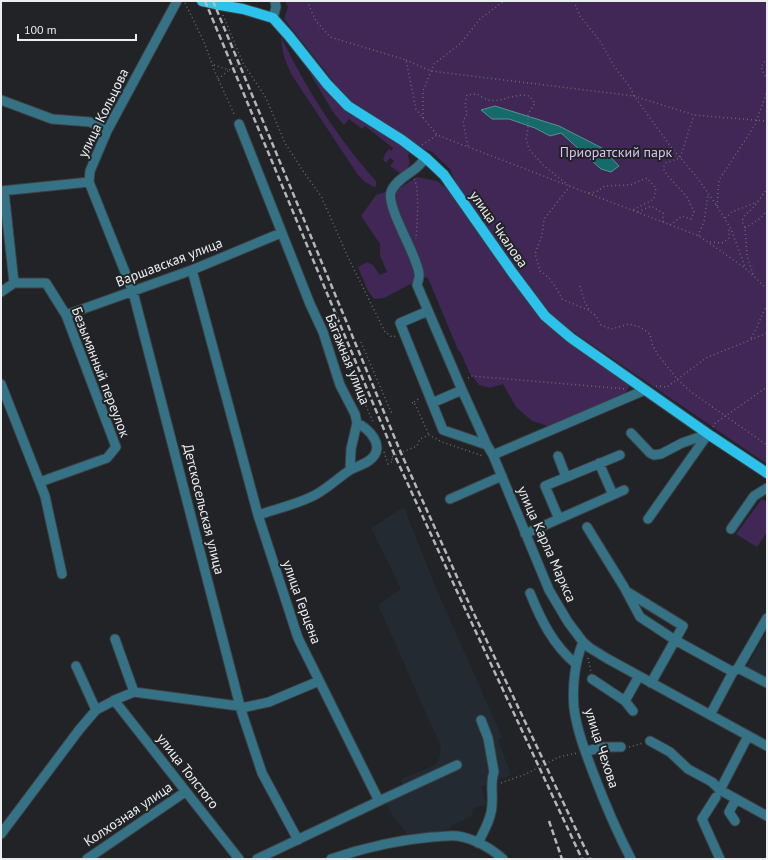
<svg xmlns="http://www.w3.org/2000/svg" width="768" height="860" viewBox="0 0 768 860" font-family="'PT Sans',sans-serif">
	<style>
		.built { fill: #232a32 }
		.green { fill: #402756 }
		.water { fill: #166b6a; stroke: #569292 }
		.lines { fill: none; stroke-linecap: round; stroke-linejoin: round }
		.minor-casing { stroke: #3d3f42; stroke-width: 11 }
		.major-casing { stroke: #3d3f42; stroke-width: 12 }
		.path { stroke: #686a6d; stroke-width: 1.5; stroke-dasharray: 1 3; stroke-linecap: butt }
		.minor { stroke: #367286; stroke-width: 9 }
		.major { stroke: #2cc2ec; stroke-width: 10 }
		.rail { stroke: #b4b6b8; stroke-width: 2.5; stroke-dasharray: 6 3; stroke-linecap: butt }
		.labels { text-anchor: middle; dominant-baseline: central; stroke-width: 4; stroke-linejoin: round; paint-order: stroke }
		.street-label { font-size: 14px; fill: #ebedef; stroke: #212326 }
		.park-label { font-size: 14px; fill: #dcc3f6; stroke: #212326 }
	</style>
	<rect width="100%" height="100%" fill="#212326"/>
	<path class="built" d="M 404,507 L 436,588 L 502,737 L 498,739 L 511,775 L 481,787 L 487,804 L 473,809 L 471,817 L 451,826 L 451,828 L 427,837 L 409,837 L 390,812 L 384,797 L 404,788 L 401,779 L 435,765 L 440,756 L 441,747 L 378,605 L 401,589 L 371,528 Z
		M 767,631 L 767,679 L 746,668 Z"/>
	<path class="green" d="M 285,1 L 767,1 L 767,464 L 550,316 L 461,194 L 450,169 L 432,152 L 414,145 L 348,100 L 284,19 L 288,7 Z
		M 281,36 C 304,86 339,140 376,181 L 376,186 L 374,187 L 365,182 L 358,175 L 293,77 C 285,61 282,54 281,36 Z
		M 310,70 L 335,101 L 351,113 L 407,150 L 409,153 L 408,156 C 411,163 409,167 404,173 L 400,173 L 390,166 L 394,161 L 390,158 L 386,163 L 383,160 L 385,154 L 389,149 L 391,151 L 393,148 L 365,126 L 362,129 L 349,119 L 344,125 L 333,112 L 311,75 Z
		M 417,177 L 437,181 L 452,193 L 521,292 L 630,386 L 623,396 L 548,426 L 532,421 L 516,407 L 503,384 L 490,388 L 479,385 L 469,372 L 461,353 L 458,350 L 428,278 L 424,277 L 384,298 L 374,299 L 368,291 L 358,267 L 367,262 L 373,265 L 380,275 L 387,272 L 380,256 L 380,244 L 361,216 L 376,195 L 401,187 Z
		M 762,499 L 767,502 L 767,532 L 757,547 L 736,534 Z"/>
	<path class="water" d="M 495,106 L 559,126 L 602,148 L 619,166 L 611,172 L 601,169 L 561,133 L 550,136 L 535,128 L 509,119 L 492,119 L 481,110 Z"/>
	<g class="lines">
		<defs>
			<path id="minor" d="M 273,18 L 276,7 L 275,1
				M 1,100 L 52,119 L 90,122 L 107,131
				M 239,124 L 310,304 L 323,332 L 340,385 L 355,414 L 357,423 L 351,449 L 350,470
				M 426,158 C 422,162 419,166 415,169 C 407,175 394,182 391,192 C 386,207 416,253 419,273 C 420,276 418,281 417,285 L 462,390 L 487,445 L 493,455 L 549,590 L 568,622 L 583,642 L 590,648 L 608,659 L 767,746
				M 89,182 L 133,292 L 241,710 L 262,773 L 298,840
				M 1,191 L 89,182 L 90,171 L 107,131 L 177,1
				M 4,191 L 14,283
				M 192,270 L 258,515 L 298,638 L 379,801 L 257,859
				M 14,283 L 46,283 L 66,315 L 116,447 L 107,458 L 40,482
				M 1,292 L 14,283
				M 428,311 L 400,323 L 443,430 L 487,445
				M 66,315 L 192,270 L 281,233
				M 1,384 L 45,496 L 62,574
				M 432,403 L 462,390
				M 631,433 L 650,453 L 654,455 L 661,454 L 682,443 L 708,434
				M 493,455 L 645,390
				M 558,456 L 566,477
				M 599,463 L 613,495
				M 450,499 L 502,476
				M 258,515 C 276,509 298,504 315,495 C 328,488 338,478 350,470 C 357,466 366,464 371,459 C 386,446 369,429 357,423
				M 559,519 L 545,486 L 620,455
				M 648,519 L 708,434
				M 587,527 L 624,587 L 640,617 L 675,640 L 733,672
				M 731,529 L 754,496 L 767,488
				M 525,534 L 624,490
				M 626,591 L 683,626 L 651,683
				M 530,593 C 541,620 553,645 576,664
				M 115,639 L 134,692
				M 583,642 C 575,661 572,686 574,708 C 577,731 586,754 594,775 C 605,804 617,832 631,859
				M 76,666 L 96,710
				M 738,668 L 767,683
				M 592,679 L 625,701 L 633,711
				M 114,700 L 239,859
				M 625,701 L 639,676
				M 710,715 L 733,672 L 738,668 L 767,618
				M 650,741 L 670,752 L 688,769 L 712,782 L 720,790 L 767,816
				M 586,751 L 605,747 L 621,747
				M 720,790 L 748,736
				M 716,797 L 702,819 L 720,859
				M 379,801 L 457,765
				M 735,821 L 729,812 L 736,799
				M 1,834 L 79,730 L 96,710 L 117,699 L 134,692 L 246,707 L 269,702 L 319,681
				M 478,843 C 484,831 492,817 492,804 C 493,793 490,782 494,772 L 488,738 L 481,720
				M 87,859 L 185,792
				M 331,859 C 363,848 399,840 432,837 C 440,837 449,835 457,836 C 473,838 491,848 503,859"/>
			<path id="major" d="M 202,1 L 220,5 L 243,9 L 273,18 L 289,36 L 327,84 L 348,106 L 402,140 L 426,158 L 444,175 L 512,272 L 545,316 L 571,338 L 711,436 L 767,473"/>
		</defs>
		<use href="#minor" class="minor-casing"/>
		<use href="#major" class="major-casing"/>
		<path class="path" d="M 307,1 L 316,21 L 330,37 L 406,60 L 416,109 L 437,135 L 699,236 L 745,268 L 767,289
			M 574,1 L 580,16 L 600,41 L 614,66 L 630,87 L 634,96 L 671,147 L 696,176 L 717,206 L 731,229 L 745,267
			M 185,3 L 204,42 L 215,72 L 235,116
			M 223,15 L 243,63 L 266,98 L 285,143 L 305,174 L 321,196 L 347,255 L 385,332 L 392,337 L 396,336
			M 767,58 L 761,67 L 767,80
			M 406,60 L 431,71 L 634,96 L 694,115 L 767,121
			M 214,65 L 229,70 L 243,63
			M 218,79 L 229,70
			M 423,118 L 423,91 L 434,64 L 461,43 L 480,19 L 504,1
			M 422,145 L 437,135
			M 468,146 L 463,121 L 467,114 L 465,105 L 467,95 L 477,94 C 480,96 485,99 488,100 C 503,103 515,92 529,96 L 535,103 L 528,114 L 528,129 L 526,139 L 529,149 L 543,165 L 568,185
			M 414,179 C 420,188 417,227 416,239
			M 570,186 L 544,219 L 542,235 L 535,254 L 540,271 C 550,277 557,288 562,299 L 590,311 L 596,316 L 601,325 L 611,329 L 629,324 L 640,327 L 650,334 L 652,344 L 658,355 L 678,380 L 691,392 L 767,445
			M 589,193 L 596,192 L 605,186 L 630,185 L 647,178 L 656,188 L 654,199 L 633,210
			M 717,206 L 719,180 L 755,125 L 767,91
			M 638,212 L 651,206 L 663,213 L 663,222
			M 725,218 L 732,212 L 757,202
			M 670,225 L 682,216 L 691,219 L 694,212 L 687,197 L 667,175 L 663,168 L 666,163 L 680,158 L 694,115
			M 745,228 L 758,220 L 765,213 L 767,213
			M 699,236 L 699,233 L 704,222 L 708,194
			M 710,242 L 722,243 L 729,238 L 729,227
			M 753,274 L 747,256 L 745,228 L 742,221 L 745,215 L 753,208 L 767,189
			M 580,286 L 585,303 L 590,311
			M 751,338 C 758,327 761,316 767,305
			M 341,342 L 341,349
			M 361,342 L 391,412 L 393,411
			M 345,358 L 374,424
			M 468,378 L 472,376 L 627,389
			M 656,386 L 667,387 L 706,358 L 767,333
			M 414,402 L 420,398
			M 412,403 L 414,402 L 429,435
			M 713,427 L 714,424 L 767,387
			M 384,452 L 388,464 L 393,461 L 391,457 L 417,446 L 420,439 L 429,435 L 442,442 L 483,456
			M 588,658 L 591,672
			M 629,747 L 643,743
			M 501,783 L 526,774 L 559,757 L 577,753"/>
		<use href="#minor" class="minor"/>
		<use href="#major" class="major"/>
		<path class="rail" d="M 205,1 L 395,456 L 461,600 L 582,859
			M 213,1 L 401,453 L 467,599 L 590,859
			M 549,821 L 562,859"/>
	</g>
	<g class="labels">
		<g class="street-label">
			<text transform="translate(103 113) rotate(-64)">улица Кольцова</text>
			<text transform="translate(499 229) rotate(55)">улица Чкалова</text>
			<text transform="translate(169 262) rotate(-21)">Варшавская улица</text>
			<text transform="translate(348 359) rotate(68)">Багажная улица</text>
			<text transform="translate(101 372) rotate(69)">Безымянный переулок</text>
			<text transform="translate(204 509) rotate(76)">Детскосельская улица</text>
			<text transform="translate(547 544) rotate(66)">улица Карла Маркса</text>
			<text transform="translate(302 602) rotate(70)">улица Герцена</text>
			<text transform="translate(602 748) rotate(72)">улица Чехова</text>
			<text transform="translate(188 771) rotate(52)">улица Толстого</text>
			<text transform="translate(128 814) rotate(-34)">Колхозная улица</text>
		</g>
		<g class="park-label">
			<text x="616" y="152">Приоратский парк</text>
		</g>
	</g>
	<rect width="768" height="860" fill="none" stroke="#ebedef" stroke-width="4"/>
	<path d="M18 34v6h118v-6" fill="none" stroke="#ebedef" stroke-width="2"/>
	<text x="24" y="34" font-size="12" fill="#ebedef" stroke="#212326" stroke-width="3" paint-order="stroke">100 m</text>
</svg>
